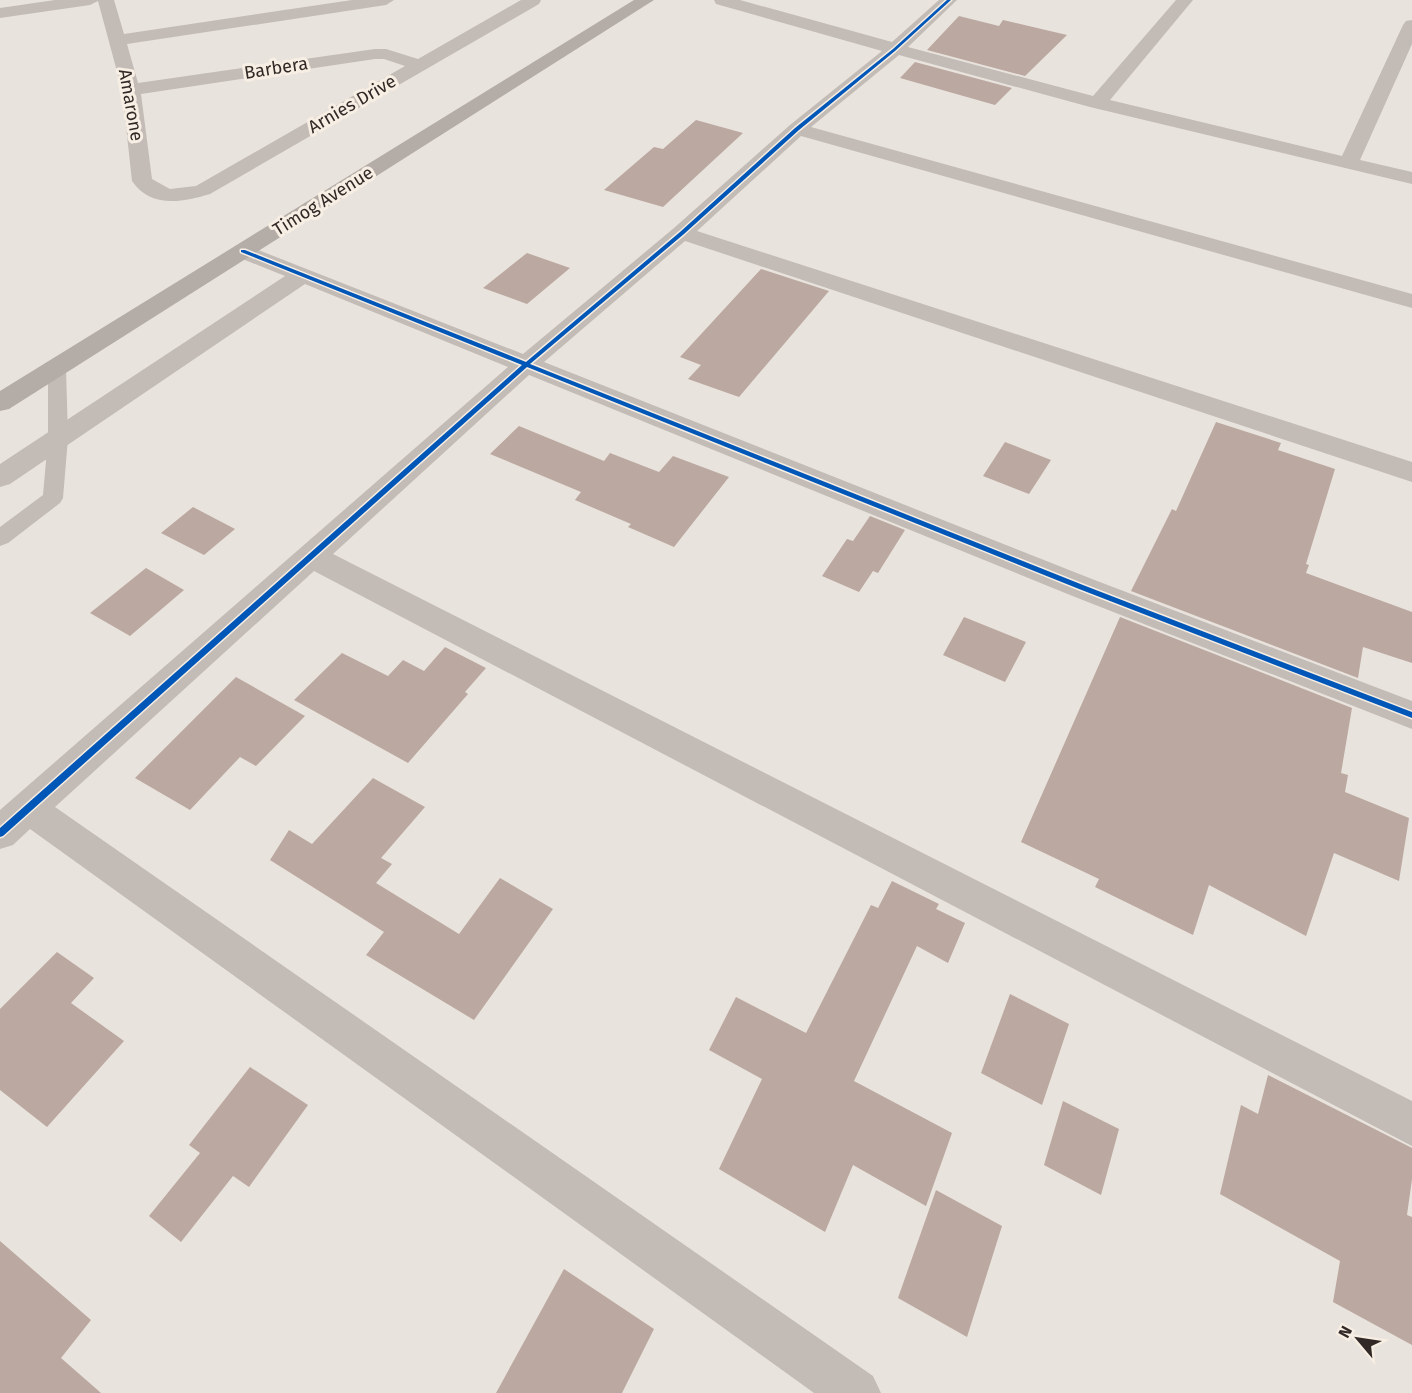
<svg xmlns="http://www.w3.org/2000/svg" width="1412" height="1393" viewBox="0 0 1412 1393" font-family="'Fira Sans',sans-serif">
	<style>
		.building { fill: #bba8a0 }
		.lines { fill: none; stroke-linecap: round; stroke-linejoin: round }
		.service { fill: #c2bbb6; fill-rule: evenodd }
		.minor { fill: #c2bbb6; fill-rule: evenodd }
		.secondary { fill: #b3aca7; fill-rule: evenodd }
		.cycleway-casing { stroke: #f7eee4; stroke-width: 3 }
		.cycleway { fill: #0057b8; fill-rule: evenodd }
		.labels { text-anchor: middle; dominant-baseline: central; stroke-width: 6; stroke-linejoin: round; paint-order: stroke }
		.far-street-label { font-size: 18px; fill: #312926; stroke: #f7eee4 }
	</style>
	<rect width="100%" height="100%" fill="#e9e3dd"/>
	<path class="building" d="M 959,16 L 999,26 L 1003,20 L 1067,35 L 1025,76 L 927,50 Z
		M 915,62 L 1012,88 L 995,105 L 900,78 Z
		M 696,120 L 743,133 L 663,207 L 604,190 L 654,147 L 663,149 Z
		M 527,253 L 570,268 L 527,304 L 483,288 Z
		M 761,269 L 829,291 L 739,397 L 688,379 L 701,365 L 680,357 Z
		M 1216,422 L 1281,443 L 1278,450 L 1335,469 L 1306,564 L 1309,565 L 1306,573 L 1412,612 L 1412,663 L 1363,647 L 1358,678 L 1131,591 L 1172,509 L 1176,511 Z
		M 519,426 L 604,461 L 610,453 L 659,472 L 673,456 L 729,477 L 674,547 L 628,527 L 631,524 L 575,500 L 581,492 L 490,454 Z
		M 1005,442 L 1051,460 L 1029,494 L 983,476 Z
		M 193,507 L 235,529 L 204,555 L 161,533 Z
		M 870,516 L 905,530 L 878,573 L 873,571 L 859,592 L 822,576 L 847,539 L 853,541 Z
		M 146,568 L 184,590 L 130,636 L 90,613 Z
		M 964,617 L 1026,642 L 1005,682 L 943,655 Z
		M 1120,617 L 1352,708 L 1341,773 L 1348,775 L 1345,792 L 1409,818 L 1399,881 L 1334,853 L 1306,936 L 1209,885 L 1193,935 L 1095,887 L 1099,879 L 1021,842 Z
		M 445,647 L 486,668 L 465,692 L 468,694 L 408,763 L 294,700 L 342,653 L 388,676 L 403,660 L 424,671 Z
		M 236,677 L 305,716 L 256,766 L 240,757 L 190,810 L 135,778 Z
		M 373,778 L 425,807 L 381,858 L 392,864 L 376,883 L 459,934 L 500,878 L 553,909 L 474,1020 L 366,955 L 384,932 L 270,860 L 289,830 L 312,844 Z
		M 892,881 L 939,904 L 936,909 L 965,923 L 948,963 L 917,946 L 854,1081 L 952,1133 L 926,1206 L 853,1165 L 825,1232 L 719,1169 L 762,1079 L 709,1050 L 736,997 L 806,1033 L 871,905 L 878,908 Z
		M 57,952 L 94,978 L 71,1003 L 124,1041 L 47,1127 L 0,1090 L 0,1009 Z
		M 1010,994 L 1069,1024 L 1042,1105 L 981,1073 Z
		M 250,1067 L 308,1105 L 249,1187 L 233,1176 L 181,1242 L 149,1216 L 200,1153 L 189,1145 Z
		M 1268,1075 L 1412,1148 L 1412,1179 L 1407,1215 L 1412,1217 L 1412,1345 L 1333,1302 L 1340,1261 L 1220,1194 L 1241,1105 L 1258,1114 Z
		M 1063,1101 L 1119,1129 L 1101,1195 L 1044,1165 Z
		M 936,1190 L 1002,1226 L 967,1337 L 898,1298 Z
		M 0,1241 L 91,1320 L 61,1358 L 101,1393 L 0,1393 Z
		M 564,1269 L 654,1329 L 622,1393 L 496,1393 Z"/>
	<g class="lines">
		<path class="service" d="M 57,361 L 63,363 L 66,367 L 68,438 L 63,498 L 60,503 L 8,543 L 0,546 L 0,527 L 43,495 L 48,438 L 48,367 L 51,363 Z"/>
		<path class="minor" d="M 55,0 L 114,0 L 124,34 L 352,0 L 394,0 L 386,5 L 127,44 L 138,83 L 375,49 L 386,49 L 418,59 L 521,0 L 541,0 L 539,4 L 210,194 C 183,202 151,209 132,181 L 122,90 L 98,1 L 90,5 L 0,18 L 0,8 ZM 375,59 L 384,59 L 405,66 L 196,186 L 170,189 L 152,179 L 141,94 Z
			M 714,0 L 740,0 L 892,42 L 939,0 L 957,0 L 908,47 L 1093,96 L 1176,0 L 1193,0 L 1110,100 L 1342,156 L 1403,25 L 1406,21 L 1412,20 L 1412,44 L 1360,160 L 1412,172 L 1412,184 L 1090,107 L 899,55 L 811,127 L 1412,294 L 1412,308 L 801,136 L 697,231 L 1412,462 L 1412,482 L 685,241 L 544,362 L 1092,579 L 1412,701 L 1412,729 L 1070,595 L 529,375 L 333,554 L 1412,1101 L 1412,1146 L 314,571 L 55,807 L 873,1376 L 881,1393 L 814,1393 L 30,829 L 13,845 L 0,849 L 0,810 L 508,367 L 305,284 L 10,484 L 0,487 L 0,464 L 285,276 L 235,256 L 232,251 L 235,246 L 243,244 L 523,354 L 674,228 L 790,125 L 882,51 L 716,4 Z"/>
		<path class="secondary" d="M 634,0 L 654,0 L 9,409 L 0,411 L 0,391 Z"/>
		<defs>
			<path id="cycleway" d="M 947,0 L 951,0 L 895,51 L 799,130 L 684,234 L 530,364 L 1083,585 L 1412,712 L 1412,718 L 1079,589 L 527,367 L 3,836 L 0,837 L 0,828 L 522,365 L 241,252 L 241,250 L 245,250 L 526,362 L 680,232 L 795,128 L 893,49 Z"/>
		</defs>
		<use href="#cycleway" class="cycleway-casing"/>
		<use href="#cycleway" class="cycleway"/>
	</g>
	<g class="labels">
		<g class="far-street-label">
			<text transform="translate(276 68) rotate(-9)">Barbera</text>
			<text transform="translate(352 104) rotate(-30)">Arnies Drive</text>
			<text transform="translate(131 105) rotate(80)">Amarone</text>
			<text transform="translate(323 201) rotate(-32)">Timog Avenue</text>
		</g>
	</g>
	<g transform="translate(1358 1339) rotate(299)" stroke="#f7eee4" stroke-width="4.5" paint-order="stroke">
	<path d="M0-4.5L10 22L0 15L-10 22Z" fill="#312926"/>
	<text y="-9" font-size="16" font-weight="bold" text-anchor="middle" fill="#312926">N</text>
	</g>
</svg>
